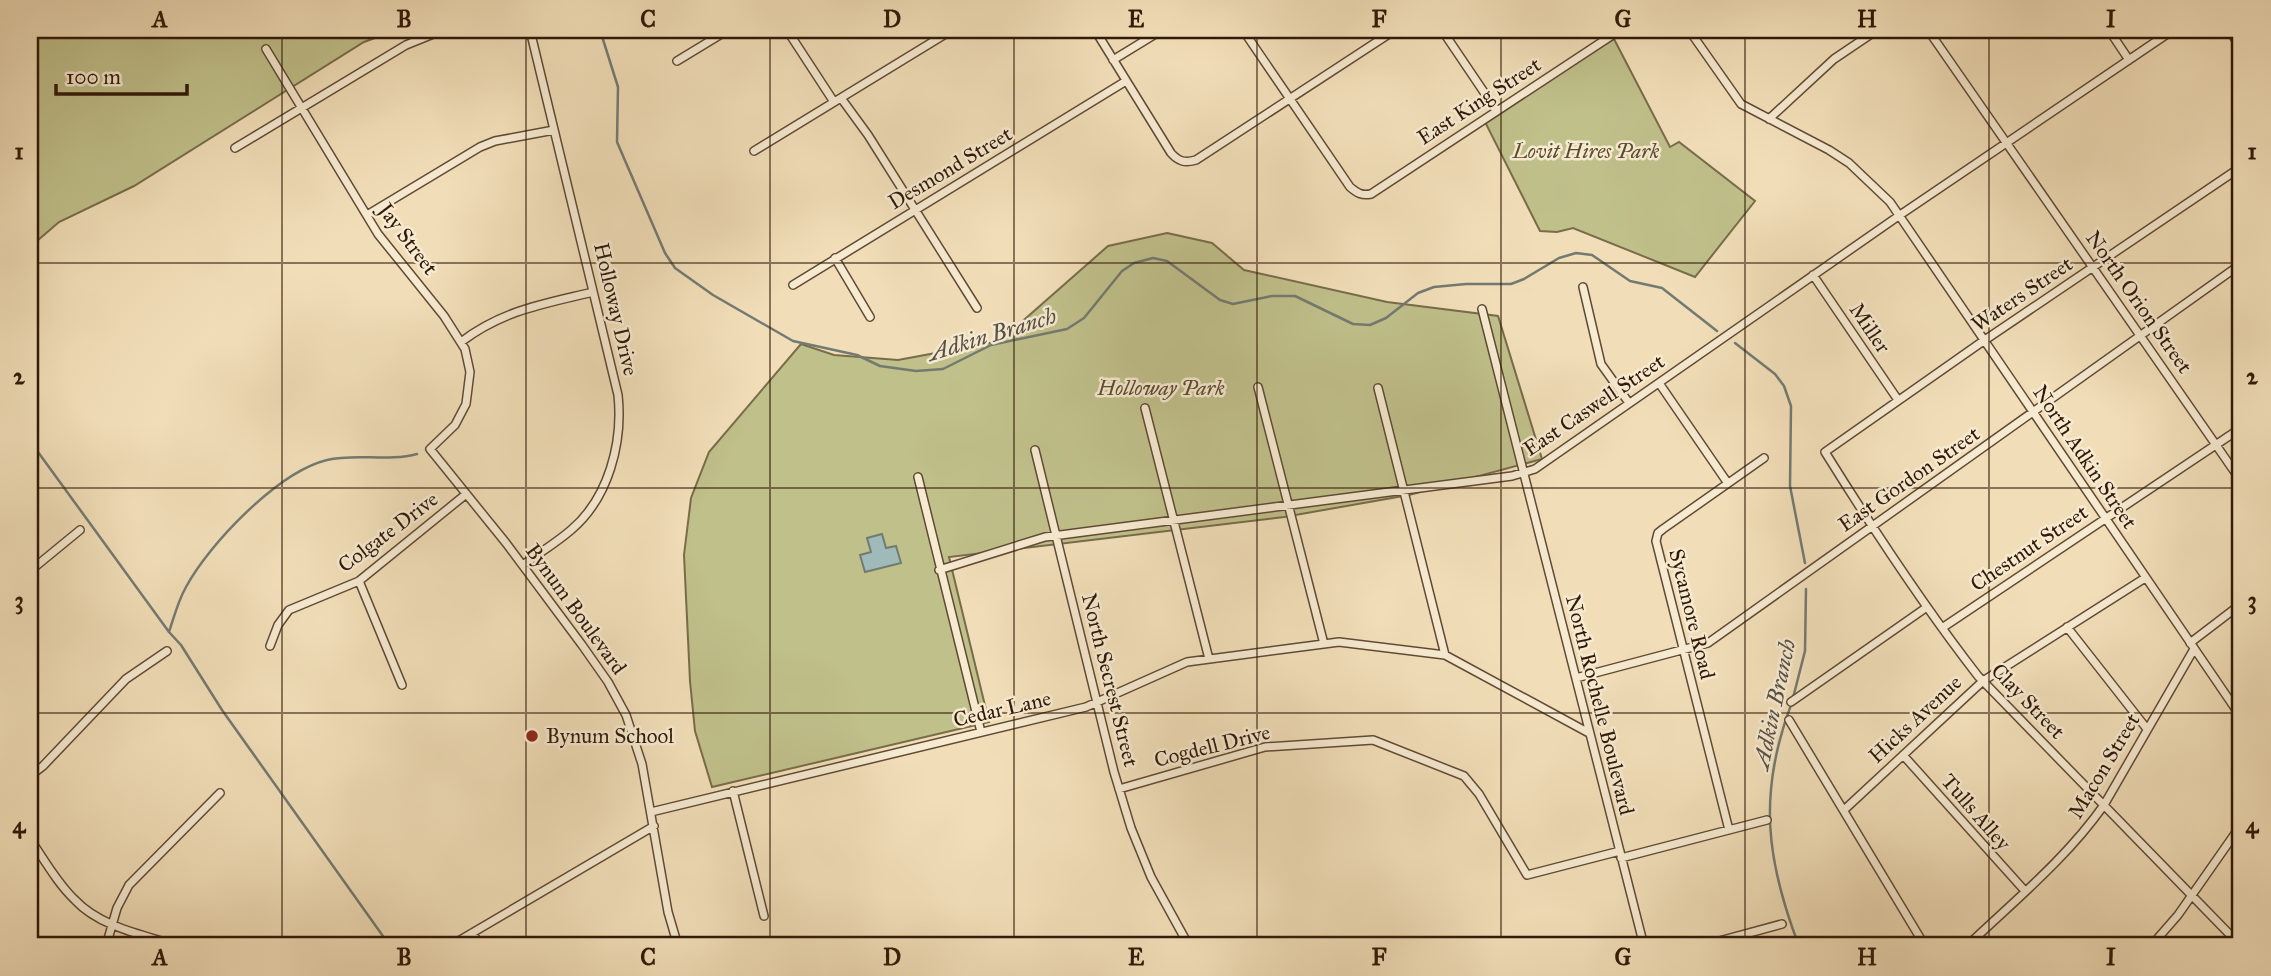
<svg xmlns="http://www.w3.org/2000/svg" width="2271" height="976" viewBox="0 0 2271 976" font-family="'IM FELL Great Primer',serif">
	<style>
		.green { fill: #c0c08b; stroke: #786c4a; stroke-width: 2 }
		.water { fill: #9fbab9; stroke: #737a72; stroke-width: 2 }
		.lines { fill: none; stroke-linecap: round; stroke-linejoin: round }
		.stream { stroke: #737a72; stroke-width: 2.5 }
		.minor-casing { stroke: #614a34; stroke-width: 10 }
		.minor { stroke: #f6ead1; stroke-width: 7 }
		.grid { fill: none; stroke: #311908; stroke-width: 2; stroke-opacity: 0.55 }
		.poi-dot { fill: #8f2418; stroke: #f6ead1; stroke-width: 2.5 }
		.labels { text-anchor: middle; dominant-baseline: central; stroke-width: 5; stroke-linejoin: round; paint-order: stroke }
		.street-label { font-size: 21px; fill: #311908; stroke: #f6ead1 }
		.park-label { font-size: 21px; font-style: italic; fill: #5c4b2f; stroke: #f6ead1 }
		.poi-label { font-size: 21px; fill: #311908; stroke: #f6ead1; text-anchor: start }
		.water-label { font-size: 23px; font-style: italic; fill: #585146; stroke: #f6ead1 }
		.neatline { fill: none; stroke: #311908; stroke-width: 2.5 }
		.grid-label { font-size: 23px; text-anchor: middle; font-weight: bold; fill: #311908 }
	</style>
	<rect width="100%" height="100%" fill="#f1deb8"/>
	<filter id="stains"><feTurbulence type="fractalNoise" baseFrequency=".00286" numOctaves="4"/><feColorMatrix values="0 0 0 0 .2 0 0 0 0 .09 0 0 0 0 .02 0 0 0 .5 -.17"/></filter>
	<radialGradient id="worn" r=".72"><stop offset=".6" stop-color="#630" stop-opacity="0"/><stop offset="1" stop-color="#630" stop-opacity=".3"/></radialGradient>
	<path class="green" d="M 30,30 L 397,30 L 364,42 L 134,186 L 59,222 L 30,247 Z
		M 1614,39 L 1670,147 L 1679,142 L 1755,201 L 1695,277 L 1573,228 L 1557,232 L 1540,231 L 1483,118 Z
		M 1167,233 L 1212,243 L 1244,270 L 1387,302 L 1498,316 L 1542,459 L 1409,495 L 1284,517 L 949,557 L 989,722 L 712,787 L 695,731 L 690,681 L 684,555 L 691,498 L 709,452 L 801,344 L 834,355 L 898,360 L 1000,341 L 1108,246 Z"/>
	<path class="water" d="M 882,534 L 886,548 L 896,546 L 901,563 L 865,572 L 860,555 L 871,552 L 867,538 Z"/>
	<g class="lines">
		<path class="stream" d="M 600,30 L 618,87 L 617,142 L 665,253 L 675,268 L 713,295 L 793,341 L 857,355 L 880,366 L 916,371 L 943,369 L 991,345 L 1067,329 L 1084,318 L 1122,271 L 1134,263 L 1153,258 L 1167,261 L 1220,300 L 1233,304 L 1272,296 L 1295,296 L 1353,324 L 1370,325 L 1386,318 L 1418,293 L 1434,287 L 1466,284 L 1511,284 L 1524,279 L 1559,258 L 1576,253 L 1592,255 L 1630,281 L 1662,288 L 1717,331
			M 1735,343 L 1775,374 L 1784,386 L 1791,406 L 1790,486 L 1805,563
			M 30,441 L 169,632 L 181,645 L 222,710 L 390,946
			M 169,632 C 174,617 178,601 186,587 C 209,544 278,472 327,460 C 356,453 388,462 417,454
			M 1793,698 L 1805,651 L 1806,589
			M 1791,705 C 1758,793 1766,860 1799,946
			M 30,945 L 31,946"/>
		<defs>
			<path id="minor" d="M 787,30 L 834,102
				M 1095,30 L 1171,153 C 1179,162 1185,163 1196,160 L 1395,30
				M 1243,30 L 1350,187 C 1357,193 1362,196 1371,194 L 1620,30
				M 1442,30 L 1496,110
				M 1689,30 L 1741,104 L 1829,150 L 1849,163 L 1890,202 L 2241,717
				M 1928,30 L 2241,481
				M 2109,30 L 2129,60
				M 2229,30 L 2241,48
				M 266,49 L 378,234 L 444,316 L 465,349 L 470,372 L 466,404 L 455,425 L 430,449 L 506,543 L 582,645 L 608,682 L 626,715 L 642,764 L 668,912 L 678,946
				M 1113,60 L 1162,30
				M 677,61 L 728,30
				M 841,98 L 868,135 L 977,308
				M 1769,119 L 1834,59 L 1877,30
				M 235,148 L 406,45 L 443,30
				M 754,151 L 952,30
				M 2241,167 L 1979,344 L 1825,452 C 1873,529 1922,604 1978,676 L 2241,946
				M 367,215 L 480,147 L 495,141 L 554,130
				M 835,258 L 870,317
				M 1813,275 L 1898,400
				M 793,285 L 1126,81
				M 1583,287 L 1601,364 L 1629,403
				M 1482,309 L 1644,946
				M 461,342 C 503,310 544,304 593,292
				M 1659,383 L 1727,482
				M 1258,387 L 1324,644
				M 1378,388 L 1445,655
				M 1145,408 L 1209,659
				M 1035,450 L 1114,772 L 1131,828 L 1151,877 L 1189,946
				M 918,477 L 981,732
				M 523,565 C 539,553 556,543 571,530 C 609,498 623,442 618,395 L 530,30
				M 939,570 L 1045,537 L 1512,476 L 1535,469 L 1900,215 L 2173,30
				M 30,571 L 80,530
				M 359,581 L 402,685
				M 2067,627 L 2147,729
				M 1942,628 L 2241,428
				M 2190,643 L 2241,604
				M 270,646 L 278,625 L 289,610 L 359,581 L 465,495
				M 1576,678 L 1708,643 L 2241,264
				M 1791,702 L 1927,607
				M 1789,720 L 1925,946
				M 1903,755 L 2025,891
				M 30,776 L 43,766 L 126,679 L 167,651
				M 1119,789 L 1265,747 L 1373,740 L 1464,776 L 1479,794 L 1527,875 L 1620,851
				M 733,791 L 764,916
				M 1844,810 L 1983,681 L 2145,578
				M 651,812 L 1086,707 L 1187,662 L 1339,642 L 1445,655 L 1589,733
				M 1729,830 L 1656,541 L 1658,533 L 1663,529 L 1764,458
				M 30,839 C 44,859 57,883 75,900 C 100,927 144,935 178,946
				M 1621,858 L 1767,820
				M 472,933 L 481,946
				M 106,946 L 117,908 L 129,885 L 220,793
				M 450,946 L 654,826
				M 1701,946 L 1782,924
				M 1967,946 C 2014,901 2066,859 2104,805 L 2194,649
				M 2151,946 L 2178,915 L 2241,825"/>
		</defs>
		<use href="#minor" class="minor-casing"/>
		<use href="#minor" class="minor"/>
	</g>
	<path class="grid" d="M 282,30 L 282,946M 526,30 L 526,946M 770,30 L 770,946M 1014,30 L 1014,946M 1257,30 L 1257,946M 1501,30 L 1501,946M 1745,30 L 1745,946M 1989,30 L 1989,946M 30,263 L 2241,263M 30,488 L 2241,488M 30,713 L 2241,713"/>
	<circle class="poi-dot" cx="532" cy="736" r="7"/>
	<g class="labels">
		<g class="street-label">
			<text transform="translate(1479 101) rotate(-33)">East King Street</text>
			<text transform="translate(950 168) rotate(-31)">Desmond Street</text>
			<text transform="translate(408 239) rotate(53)">Jay Street</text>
			<text transform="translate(2022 294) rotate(-34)">Waters Street</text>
			<text transform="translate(2139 302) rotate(55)">North Orion Street</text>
			<text transform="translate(616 309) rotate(77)">Holloway Drive</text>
			<text transform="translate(1870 328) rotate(56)">Miller</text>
			<text transform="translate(1594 405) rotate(-34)">East Caswell Street</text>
			<text transform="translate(2085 457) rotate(56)">North Adkin Street</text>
			<text transform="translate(1909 479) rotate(-35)">East Gordon Street</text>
			<text transform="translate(388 532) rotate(-37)">Colgate Drive</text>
			<text transform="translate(2029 548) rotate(-34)">Chestnut Street</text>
			<text transform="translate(576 609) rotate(54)">Bynum Boulevard</text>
			<text transform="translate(1692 614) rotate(76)">Sycamore Road</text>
			<text transform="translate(1110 680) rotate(76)">North Secrest Street</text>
			<text transform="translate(2028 701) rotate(46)">Clay Street</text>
			<text transform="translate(1600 705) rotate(76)">North Rochelle Boulevard</text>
			<text transform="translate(1002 709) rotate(-13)">Cedar Lane</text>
			<text transform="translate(1915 719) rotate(-43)">Hicks Avenue</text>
			<text transform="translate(1212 746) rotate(-14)">Cogdell Drive</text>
			<text transform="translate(2104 766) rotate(-59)">Macon Street</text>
			<text transform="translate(1976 812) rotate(49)">Tulls Alley</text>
		</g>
		<g class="park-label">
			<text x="1586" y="151">Lovit Hires Park</text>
			<text x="1161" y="388">Holloway Park</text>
		</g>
		<g class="poi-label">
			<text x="546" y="736">Bynum School</text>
		</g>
		<g class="water-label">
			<text transform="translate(992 334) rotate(-17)">Adkin Branch</text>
			<text transform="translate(1774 704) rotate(-78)">Adkin Branch</text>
		</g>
	</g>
	<rect width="2271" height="976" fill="none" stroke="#f1deb8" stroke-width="77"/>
	<path d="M56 84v10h131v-10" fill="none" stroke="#311908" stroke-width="3.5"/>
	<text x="66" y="84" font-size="21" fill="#311908" stroke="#f6ead1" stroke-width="5" paint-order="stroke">100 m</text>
	<rect x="38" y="38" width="2194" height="899" class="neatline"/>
	<g class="grid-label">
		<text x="160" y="27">A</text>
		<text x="404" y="27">B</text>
		<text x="648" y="27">C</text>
		<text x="892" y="27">D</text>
		<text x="1136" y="27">E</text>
		<text x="1379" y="27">F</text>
		<text x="1623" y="27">G</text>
		<text x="1867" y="27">H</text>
		<text x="2111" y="27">I</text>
		<text x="19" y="159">1</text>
		<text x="2252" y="159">1</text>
		<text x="19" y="384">2</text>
		<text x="2252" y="384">2</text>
		<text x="19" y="608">3</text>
		<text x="2252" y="608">3</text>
		<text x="19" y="833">4</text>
		<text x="2252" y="833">4</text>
		<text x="160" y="965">A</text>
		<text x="404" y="965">B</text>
		<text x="648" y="965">C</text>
		<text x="892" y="965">D</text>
		<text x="1136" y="965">E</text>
		<text x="1379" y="965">F</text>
		<text x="1623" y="965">G</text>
		<text x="1867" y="965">H</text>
		<text x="2111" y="965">I</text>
	</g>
	<rect width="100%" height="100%" filter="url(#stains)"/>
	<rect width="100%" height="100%" fill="url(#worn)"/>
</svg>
